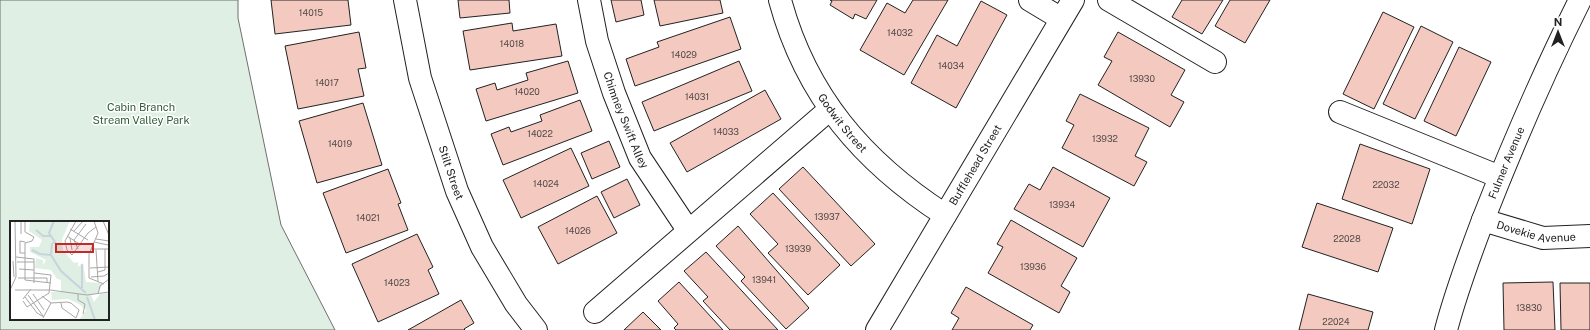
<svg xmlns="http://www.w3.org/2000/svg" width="1590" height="330" viewBox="0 0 1590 330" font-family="'Public Sans',sans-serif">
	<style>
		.green { fill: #e0efe3; stroke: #6f6f6f; fill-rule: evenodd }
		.building { fill: #f3c9c0; stroke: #222 }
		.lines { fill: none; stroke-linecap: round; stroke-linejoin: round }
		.minor-casing { stroke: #222; stroke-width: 24 }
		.minor { stroke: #fff; stroke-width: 22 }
		.labels { text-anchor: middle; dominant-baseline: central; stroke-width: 3; stroke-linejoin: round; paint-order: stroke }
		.number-label { font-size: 9px; fill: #564c4a }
		.park-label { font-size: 11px; fill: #2f5e38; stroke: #fff }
		.street-label { font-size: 11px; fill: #222; stroke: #fff }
		.inset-river { fill: none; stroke: #c7d3dd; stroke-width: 2 }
		.inset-road { fill: none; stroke: #a7a7a7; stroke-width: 1 }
		.view { fill: #c62828; fill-opacity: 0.15; stroke: #c62828; stroke-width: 2 }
		.inset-edge { fill: none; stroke: #222; stroke-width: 2 }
	</style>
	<rect width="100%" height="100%" fill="#fff"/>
	<path class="green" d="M 0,0 L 238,0 L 238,18 L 281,225 L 335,330 L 0,330 ZM 11,222 L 108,222 L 108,319 L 11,319 Z"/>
	<path class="building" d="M 271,0 L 348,0 L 351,25 L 275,34 Z
		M 458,0 L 509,0 L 510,13 L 460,18 Z
		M 611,0 L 641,0 L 644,15 L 616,22 Z
		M 654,0 L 720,0 L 723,13 L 660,26 Z
		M 830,0 L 877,0 L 866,19 L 855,14 L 853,19 L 830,5 L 832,1 Z
		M 913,0 L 948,0 L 904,75 L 860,50 L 887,3 L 905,13 Z
		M 1182,0 L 1223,0 L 1202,34 L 1172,17 Z
		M 1230,0 L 1270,0 L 1245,43 L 1215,26 Z
		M 981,1 L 1007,15 L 956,108 L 911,83 L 937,35 L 957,46 Z
		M 1383,12 L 1414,27 L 1374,109 L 1343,94 Z
		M 730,17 L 741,49 L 635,86 L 626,59 L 659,47 L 657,42 Z
		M 512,23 L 513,31 L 556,24 L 562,56 L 470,70 L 463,31 Z
		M 1421,26 L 1453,42 L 1415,119 L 1383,104 Z
		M 359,32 L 366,68 L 358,69 L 364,96 L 298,109 L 285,46 Z
		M 1118,32 L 1185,70 L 1171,95 L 1184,102 L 1170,127 L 1098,85 L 1112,61 L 1104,57 Z
		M 1459,47 L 1491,62 L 1456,136 L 1424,121 Z
		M 568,61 L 578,93 L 486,121 L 476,89 L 495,83 L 497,90 L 528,80 L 526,73 Z
		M 739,61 L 752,91 L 654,131 L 642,102 Z
		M 765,90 L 781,119 L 687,172 L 670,143 Z
		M 1080,94 L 1149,128 L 1135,156 L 1147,162 L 1134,186 L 1062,148 L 1074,125 L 1066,121 Z
		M 580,100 L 592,131 L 503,165 L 491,134 L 509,127 L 511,132 L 542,121 L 540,115 Z
		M 363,103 L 382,165 L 317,183 L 299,121 Z
		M 609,141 L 620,167 L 592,179 L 581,153 Z
		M 1360,144 L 1430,169 L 1412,224 L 1342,199 Z
		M 571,148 L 589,186 L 521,218 L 503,180 Z
		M 803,167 L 875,244 L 851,266 L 779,189 Z
		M 1053,167 L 1110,198 L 1083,247 L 1014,209 L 1029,184 L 1040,190 Z
		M 388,169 L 401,203 L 398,204 L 408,230 L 346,253 L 323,193 Z
		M 627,179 L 640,205 L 614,218 L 601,192 Z
		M 773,193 L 840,265 L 808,295 L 768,253 L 778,244 L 750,214 Z
		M 597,196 L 617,233 L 558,264 L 538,227 Z
		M 1317,203 L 1393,228 L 1378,272 L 1302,247 Z
		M 1011,220 L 1077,258 L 1061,286 L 1070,292 L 1059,313 L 988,273 L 1003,247 L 997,244 Z
		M 738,226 L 809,308 L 786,329 L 741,281 L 745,277 L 716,246 Z
		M 417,234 L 433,267 L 428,270 L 439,294 L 378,322 L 352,264 Z
		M 706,252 L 778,330 L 730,330 L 703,301 L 708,297 L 684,271 Z
		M 679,282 L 723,330 L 676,330 L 674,328 L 678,324 L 658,301 Z
		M 1553,282 L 1555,330 L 1504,330 L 1503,283 Z
		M 1560,283 L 1590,283 L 1590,330 L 1561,330 Z
		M 966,287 L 1033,325 L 1030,330 L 952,330 L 959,318 L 951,313 Z
		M 1308,294 L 1373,312 L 1368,330 L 1299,330 Z
		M 461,300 L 474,323 L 464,329 L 465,330 L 408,330 Z
		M 643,312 L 661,330 L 624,330 Z"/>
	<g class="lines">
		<defs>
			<g id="minor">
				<path id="s1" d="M 405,0 L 420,78 L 457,191 L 482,247 L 516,304 L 536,330"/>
				<path id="s2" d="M 589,0 L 597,41 L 614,93 L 640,158 L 688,230"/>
				<path id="s3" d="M 780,0 C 806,96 863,162 945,215"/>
				<path d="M 1030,0 L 1060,18"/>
				<path d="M 1109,0 L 1215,62"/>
				<path d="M 1340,112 L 1500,177"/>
				<path id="s4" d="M 1483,220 L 1543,238 L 1590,236"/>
				<path d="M 595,312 L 829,110"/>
				<path id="s5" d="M 877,330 L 1073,0"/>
				<path id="s6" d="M 1446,330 C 1456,292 1469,257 1483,220 C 1512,146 1544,72 1580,0"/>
			</g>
		</defs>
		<use href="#minor" class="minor-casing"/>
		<use href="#minor" class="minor"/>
	</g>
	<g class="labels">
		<g class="number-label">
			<text x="311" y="12">14015</text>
			<text x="900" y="32">14032</text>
			<text x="512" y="43">14018</text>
			<text x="684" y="54">14029</text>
			<text x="951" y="65">14034</text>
			<text x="1142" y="78">13930</text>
			<text x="327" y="82">14017</text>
			<text x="527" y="91">14020</text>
			<text x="697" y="96">14031</text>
			<text x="726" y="131">14033</text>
			<text x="540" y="133">14022</text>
			<text x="1105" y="138">13932</text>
			<text x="340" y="143">14019</text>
			<text x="546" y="183">14024</text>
			<text x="1386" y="184">22032</text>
			<text x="1062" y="204">13934</text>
			<text x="827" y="216">13937</text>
			<text x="368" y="217">14021</text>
			<text x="578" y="230">14026</text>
			<text x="1347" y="238">22028</text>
			<text x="798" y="248">13939</text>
			<text x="1033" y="266">13936</text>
			<text x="764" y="279">13941</text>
			<text x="397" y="282">14023</text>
			<text x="1529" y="307">13830</text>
			<text x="1336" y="321">22024</text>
		</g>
		<g class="park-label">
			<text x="141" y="107">Cabin Branch<tspan x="141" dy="13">Stream Valley Park</tspan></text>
		</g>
		<g class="street-label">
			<text stroke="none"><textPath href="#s2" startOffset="126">Chimney Swift Alley</textPath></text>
			<text stroke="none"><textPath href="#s3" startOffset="139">Godwit Street</textPath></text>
			<text stroke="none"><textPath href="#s6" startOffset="178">Fulmer Avenue</textPath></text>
			<text stroke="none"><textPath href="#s5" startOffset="192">Bufflehead Street</textPath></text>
			<text stroke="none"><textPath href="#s1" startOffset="179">Stilt Street</textPath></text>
			<text stroke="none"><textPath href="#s4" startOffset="55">Dovekie Avenue</textPath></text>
		</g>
	</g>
	<g transform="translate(10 221)">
		<rect width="99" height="99" fill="#fff"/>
		<path d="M 20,0 L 60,0 L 52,18 L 53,29 L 64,42 L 68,41 L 68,46 L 73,42 L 76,61 L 93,62 L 88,72 L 81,74 L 84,81 L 90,73 L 99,72 L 99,99 L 69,99 L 76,89 L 69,83 L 58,78 L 42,79 L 41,71 L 51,71 L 51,59 L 47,58 L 41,49 L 25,47 L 26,37 L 33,39 L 33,44 L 36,39 L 20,31 L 20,26 L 29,26 L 32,19 L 19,10 Z" fill="#e0efe3"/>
		<path class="inset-river" d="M 26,9 L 33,15 L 41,15M 22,29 L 30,33 L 41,34 L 51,50 L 76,72M 41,33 L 42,23 L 45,21 L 39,12 L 44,0M 72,43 L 72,67M 77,76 L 85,99"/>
		<path class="inset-road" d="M 15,0 L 15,11 L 24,16 L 22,20 L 15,22 L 15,59 L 41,62M 66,0 L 55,20 L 57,29 L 62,34 L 78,12 L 86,6M 84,0 L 88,12 L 79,33 L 79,57 L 94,63M 93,0 L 99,14M 60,8 L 78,19M 64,10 L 73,0M 11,13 L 11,0M 57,15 L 71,24M 60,17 L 62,29M 86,18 L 99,20M 84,21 L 98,24M 68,28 L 64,19 L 76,3M 81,28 L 99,28M 86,29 L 88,60M 15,32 L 10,32 L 10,20 L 15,21M 6,36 L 24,38 L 24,62M 3,40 L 4,56M 7,41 L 24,41M 80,47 L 99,46M 9,48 L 24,49M 88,51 L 95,49 L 95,28M 81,56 L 94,55 L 99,52M 8,57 L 37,57 L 37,62M 0,69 L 6,56 L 5,0M 5,69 L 40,69 L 77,74 L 99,71M 23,73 L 34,89M 68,73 L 68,79 L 75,83 L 73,93M 88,73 L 90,65 L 99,58M 18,74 L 33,95M 32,75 L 41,82 L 57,81 L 61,82 L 69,89 L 66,97 L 52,87 L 51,82M 15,76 L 27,92 L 34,96M 13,78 L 21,68M 13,80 L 17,86 L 39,72 L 41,54 L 24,52M 33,97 L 41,82"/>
		<path class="view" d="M 46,23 L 83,23 L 83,31 L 46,31 Z"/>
		<rect width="99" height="99" class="inset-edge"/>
	</g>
	<g transform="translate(1558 32)" stroke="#ffffff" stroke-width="3" paint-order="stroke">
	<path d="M0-3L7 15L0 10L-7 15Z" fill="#222222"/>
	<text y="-6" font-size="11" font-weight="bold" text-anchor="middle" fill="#222222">N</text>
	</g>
</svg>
